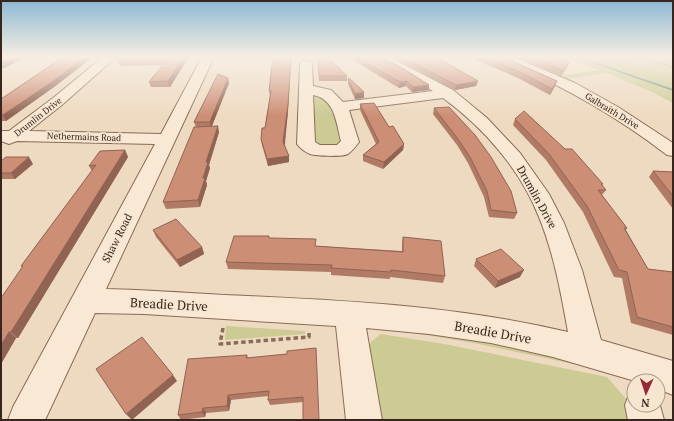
<svg xmlns="http://www.w3.org/2000/svg" width="674" height="421" viewBox="0 0 674 421" font-family="'PT Serif',serif">
	<style>
		.green { fill: #cccb94 }
		.lines { fill: none; stroke-linecap: round; stroke-linejoin: round }
		.stream { fill: #6a8e81; fill-rule: evenodd }
		.minor-casing { stroke: #886b58; stroke-width: 2 }
		.path-far1 { stroke: #886b58; stroke-width: 1.5; stroke-dasharray: 1.5 1; stroke-linecap: butt }
		.path { stroke: #886b58; stroke-width: 3.5; stroke-dasharray: 4.5 3; stroke-linecap: butt }
		.minor { fill: #f9e9d4; fill-rule: evenodd }
		.wall { fill: #b07a65 }
		.shaded-wall { fill: #906353 }
		.building { fill: #cd8e76; stroke: #906353 }
		.labels { text-anchor: middle; dominant-baseline: central; stroke-width: 4; stroke-linejoin: round; paint-order: stroke }
		.far-street-label { font-size: 9px; fill: #37261d; stroke: #f6e6d0 }
		.street-label { font-size: 11px; fill: #37261d; stroke: #f6e6d0 }
		.near-street-label { font-size: 13px; fill: #37261d; stroke: #f6e6d0 }
	</style>
	<rect width="100%" height="100%" fill="#eedac0"/>
	<path class="green" d="M 564,57 L 673,57 L 673,103 L 652,92 L 607,73 L 567,79 L 561,76 L 599,70 Z
		M 317,93 L 330,102 L 345,141 L 342,146 L 315,147 L 311,95 Z
		M 226,326 L 305,331 L 305,334 L 225,340 Z
		M 395,327 L 474,340 L 581,362 L 593,368 L 474,343 L 389,329 Z
		M 381,334 L 444,344 L 607,377 L 627,400 L 630,420 L 377,420 L 365,352 L 372,341 Z"/>
	<g class="lines">
		<path class="stream" d="M 576,57 L 579,57 L 673,89 L 673,91 Z"/>
		<defs>
			<path id="minor" d="M 103,57 L 116,57 L 63,104 L 29,131 L 161,134 L 202,57 L 214,57 L 106,289 C 153,290 200,294 248,296 C 356,301 463,307 568,332 C 561,293 554,254 539,217 C 520,169 484,128 443,98 L 349,110 L 359,142 C 356,146 352,151 348,154 C 342,157 316,156 310,154 C 305,152 300,148 297,144 L 300,64 L 302,61 L 310,61 L 312,64 L 313,86 L 331,90 L 343,102 L 433,91 L 399,70 L 376,59 L 374,57 L 389,57 L 453,90 L 487,118 L 520,153 L 549,194 L 564,223 L 582,270 L 601,340 L 673,361 L 673,395 L 658,389 L 658,381 L 635,381 L 553,357 L 491,343 L 429,334 L 366,328 L 382,420 L 346,420 L 336,326 L 144,314 L 95,313 L 45,420 L 8,420 L 13,407 L 155,144 L 17,141 L 9,144 L 1,141 L 1,131 L 9,131 L 53,98 ZM 313,95 C 335,99 336,122 341,141 L 337,145 L 320,145 L 315,142 Z
				M 497,57 L 513,57 L 575,83 L 618,107 L 673,143 L 673,156 L 667,155 C 615,115 560,84 499,59 Z
				M 634,391 L 634,405 L 658,405 L 658,398 L 664,420 L 628,420 L 625,405 L 630,392 Z"/>
		</defs>
		<use href="#minor" class="minor-casing"/>
		<path class="path-far1" d="M 638,57 L 673,67"/>
		<path class="path" d="M 223,328 L 220,344 L 309,337 L 309,333"/>
		<use href="#minor" class="minor"/>
	</g>
	<path class="wall" d="M 63,57 L 93,57 L 54,87 L 6,121 L 1,121 L 1,99 Z
		M 122,57 L 189,57 L 170,87 L 151,87 L 149,82 L 163,65 L 120,66 L 118,61 Z
		M 273,57 L 288,111 L 285,145 L 289,162 L 268,166 L 262,145 L 261,139 L 265,128 L 270,96 L 269,91 Z
		M 318,57 L 347,76 L 347,81 L 319,81 Z
		M 348,57 L 378,57 L 429,90 L 412,92 L 406,86 L 399,88 Z
		M 392,57 L 436,57 L 478,81 L 476,86 L 455,90 Z
		M 469,57 L 503,57 L 557,81 L 555,86 L 550,95 L 518,78 Z
		M 516,57 L 555,57 L 569,62 L 567,67 L 561,76 Z
		M 348,79 L 364,98 L 355,99 L 348,84 Z
		M 229,83 L 212,126 L 219,132 L 209,165 L 210,168 L 206,181 L 207,185 L 200,207 L 166,209 L 163,202 L 196,127 L 194,122 Z
		M 360,104 L 389,127 L 404,144 L 403,150 L 383,169 L 363,161 L 363,155 L 376,144 L 360,110 Z
		M 434,108 L 517,213 L 514,219 L 489,217 L 484,197 L 468,163 L 457,145 L 433,114 Z
		M 515,119 L 603,184 L 602,185 L 606,190 L 602,195 L 627,228 L 626,230 L 648,269 L 673,272 L 673,335 L 631,323 L 622,278 L 614,277 L 583,212 L 546,160 L 513,125 Z
		M 125,150 L 128,157 L 18,338 L 16,338 L 1,364 L 22,267 L 21,266 L 92,171 L 89,166 Z
		M 1,161 L 33,164 L 15,179 L 1,179 Z
		M 653,171 L 673,172 L 673,209 L 649,177 Z
		M 153,230 L 202,247 L 204,254 L 180,267 L 156,237 Z
		M 403,237 L 445,276 L 443,283 L 390,277 L 390,279 L 331,275 L 331,272 L 228,269 L 226,262 L 270,238 L 316,246 L 402,251 L 402,244 Z
		M 476,259 L 520,277 L 495,288 L 474,266 Z
		M 316,348 L 303,402 L 270,405 L 268,400 L 269,396 L 231,400 L 229,411 L 206,413 L 205,417 L 181,420 L 178,415 L 247,355 L 248,358 L 287,354 Z"/>
	<path class="shaded-wall" d="M 15,57 L 26,57 L 3,69 L 1,66 L 1,64 Z
		M 85,57 L 93,57 L 54,87 L 6,121 L 3,115 Z
		M 185,57 L 189,57 L 170,87 L 168,81 Z
		M 291,57 L 288,111 L 284,148 L 283,142 Z
		M 569,62 L 567,67 L 561,76 L 564,71 Z
		M 228,78 L 229,83 L 211,128 L 210,122 Z
		M 407,81 L 406,86 L 399,88 L 400,82 Z
		M 478,81 L 476,86 L 455,90 L 456,85 Z
		M 557,81 L 555,86 L 550,95 L 552,89 Z
		M 429,85 L 429,90 L 412,92 L 413,87 Z
		M 364,92 L 364,98 L 355,99 L 355,94 Z
		M 218,126 L 219,132 L 209,165 L 210,168 L 206,181 L 207,185 L 200,207 L 198,200 L 206,162 Z
		M 404,144 L 403,150 L 383,169 L 384,162 Z
		M 125,150 L 128,157 L 18,338 L 11,332 Z
		M 289,156 L 289,162 L 268,166 L 267,159 Z
		M 29,157 L 33,164 L 15,179 L 11,173 Z
		M 202,247 L 204,254 L 180,267 L 177,260 Z
		M 524,270 L 520,277 L 495,288 L 498,281 Z
		M 9,332 L 16,338 L 1,364 L 1,345 Z
		M 173,375 L 177,381 L 132,420 L 126,414 Z
		M 228,395 L 231,400 L 229,411 L 227,406 Z
		M 203,408 L 206,413 L 205,417 L 202,412 Z"/>
	<path class="building" d="M 1,57 L 15,57 L 1,64 Z
		M 63,57 L 85,57 L 52,82 L 3,115 L 1,115 L 1,99 Z
		M 122,57 L 185,57 L 168,81 L 149,82 L 167,60 L 118,61 Z
		M 273,57 L 291,57 L 288,105 L 283,142 L 289,156 L 267,159 L 261,139 L 262,128 L 265,128 L 271,91 L 269,91 Z
		M 318,57 L 328,57 L 347,76 L 319,76 Z
		M 356,57 L 378,57 L 399,66 L 429,85 L 413,87 L 407,81 L 400,82 Z
		M 402,57 L 436,57 L 478,81 L 456,85 Z
		M 482,57 L 503,57 L 557,81 L 552,89 L 520,72 Z
		M 530,57 L 555,57 L 569,62 L 564,71 Z
		M 218,74 L 228,78 L 210,122 L 194,122 Z
		M 349,78 L 364,92 L 355,94 L 348,79 Z
		M 374,103 L 389,127 L 393,126 L 404,144 L 384,162 L 363,155 L 379,142 L 360,104 Z
		M 449,107 L 475,135 L 491,157 L 511,191 L 517,213 L 491,210 L 487,191 L 470,157 L 458,139 L 434,108 Z
		M 524,111 L 565,149 L 572,149 L 603,184 L 601,184 L 606,190 L 598,190 L 627,228 L 624,228 L 648,269 L 673,272 L 673,327 L 637,317 L 627,272 L 619,270 L 587,206 L 549,154 L 515,119 Z
		M 218,126 L 206,162 L 208,162 L 203,178 L 205,178 L 198,200 L 163,202 L 194,127 Z
		M 125,150 L 11,332 L 9,332 L 1,345 L 1,298 L 23,266 L 21,266 L 96,165 L 89,166 L 100,151 Z
		M 6,157 L 29,157 L 11,173 L 1,173 L 1,161 Z
		M 653,171 L 673,172 L 673,196 Z
		M 176,219 L 202,247 L 177,260 L 153,230 Z
		M 234,236 L 269,236 L 269,238 L 316,239 L 315,246 L 403,252 L 403,237 L 441,241 L 445,276 L 391,270 L 391,272 L 331,268 L 332,265 L 226,262 Z
		M 501,249 L 524,270 L 498,281 L 476,259 Z
		M 142,337 L 173,375 L 126,414 L 96,369 Z
		M 316,348 L 319,420 L 303,420 L 303,397 L 268,400 L 269,391 L 228,395 L 227,406 L 203,408 L 202,412 L 178,415 L 188,359 L 247,355 L 246,358 L 287,354 L 287,351 Z"/>
	<linearGradient id="sky" x2="0" y2="1"><stop stop-color="#8cb9d3"/><stop offset="0.49" stop-color="#f7eee3"/><stop offset="1" stop-color="#f7eee3" stop-opacity="0"/></linearGradient>
	<rect width="674" height="116" fill="url(#sky)"/>
	<g class="labels">
		<g class="far-street-label">
			<text transform="translate(612 111) rotate(31)">Galbraith Drive</text>
			<text transform="translate(38 117) rotate(-38)">Drumlin Drive</text>
			<text transform="translate(84 137) rotate(2)">Nethermains Road</text>
		</g>
		<g class="street-label">
			<text transform="translate(537 197) rotate(61)">Drumlin Drive</text>
			<text transform="translate(117 238) rotate(-63)">Shaw Road</text>
		</g>
		<g class="near-street-label">
			<text transform="translate(169 304) rotate(3)">Breadie Drive</text>
			<text transform="translate(493 332) rotate(10)">Breadie Drive</text>
		</g>
	</g>
	<rect width="674" height="421" fill="none" stroke="#37261d" stroke-width="4"/>
	<g transform="translate(646 393) rotate(183)"><circle r="19" fill="#f6e6d0" stroke="#aa9988"/>
	<path d="M0-3L7 15L0 10L-7 15Z" fill="#972837"/>
	<text y="-6" font-size="11" font-weight="bold" text-anchor="middle" fill="#37261d">N</text>
	</g>
</svg>
